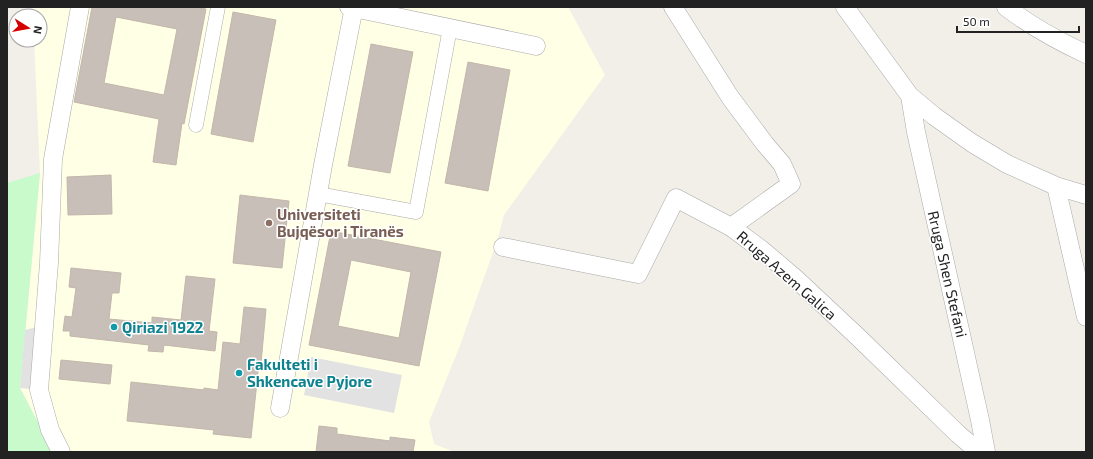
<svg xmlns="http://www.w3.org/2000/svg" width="1093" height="459" viewBox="0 0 1093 459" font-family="'Exo 2',sans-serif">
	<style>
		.education { fill: #ffffe5 }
		.park { fill: #c8facc }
		.parking { fill: #e2e2e2 }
		.building { fill: #c7bfb8; stroke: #c4b6ab; fill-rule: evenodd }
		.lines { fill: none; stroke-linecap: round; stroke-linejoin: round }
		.pedestrian-casing { stroke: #a9a9a9; stroke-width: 15 }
		.minor-casing { stroke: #a9a9a9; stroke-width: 19 }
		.pedestrian { stroke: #fff; stroke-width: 14 }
		.minor { stroke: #fff; stroke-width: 18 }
		.education-dot { fill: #8d6e63; stroke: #fff; stroke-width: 1.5 }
		.culture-dot { fill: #0f9aa8; stroke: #fff; stroke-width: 1.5 }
		.labels { text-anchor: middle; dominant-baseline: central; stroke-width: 3; stroke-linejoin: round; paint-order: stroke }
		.education-label { font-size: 15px; font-weight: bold; fill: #785e54; stroke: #fff; text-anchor: start }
		.street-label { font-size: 15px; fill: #222; stroke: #fff }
		.culture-label { font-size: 15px; font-weight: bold; fill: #0d838f; stroke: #fff; text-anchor: start }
	</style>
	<rect width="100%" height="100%" fill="#f2efe9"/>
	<path class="education" d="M 33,7 L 568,7 L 605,75 L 504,215 L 497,241 L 459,348 L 429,422 L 434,444 L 455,452 L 53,452 L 20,388 L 40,173 L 34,40 L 40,40 L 40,16 L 33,16 Z"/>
	<path class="park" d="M 40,173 L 20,388 L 52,449 L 50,452 L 7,452 L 7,183 Z"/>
	<path class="parking" d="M 44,325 L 39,390 L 20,388 L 25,330 Z
		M 311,357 L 402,375 L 394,413 L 304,395 Z"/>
	<path class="building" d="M 92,7 L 195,7 L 206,9 L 184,124 L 182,123 L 176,165 L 153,162 L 159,119 L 74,102 ZM 116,17 L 177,29 L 164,95 L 104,83 Z
		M 233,12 L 276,20 L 253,142 L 211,134 Z
		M 371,44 L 413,52 L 390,173 L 348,166 Z
		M 468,62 L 510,70 L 488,191 L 445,183 Z
		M 111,175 L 112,214 L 68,215 L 67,177 Z
		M 240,195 L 289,201 L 282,268 L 233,263 Z
		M 331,231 L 441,252 L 419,366 L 309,345 ZM 351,260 L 411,272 L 399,338 L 338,326 Z
		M 71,268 L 121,273 L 119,293 L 112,293 L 109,319 L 152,323 L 152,317 L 181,320 L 186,276 L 215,279 L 209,331 L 217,332 L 215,351 L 164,345 L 163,352 L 148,351 L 149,345 L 70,336 L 70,331 L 63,331 L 65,316 L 72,317 L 76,288 L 69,287 Z
		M 244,307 L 266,309 L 261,363 L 259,363 L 251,438 L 213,434 L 214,430 L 127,421 L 131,382 L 204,390 L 204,388 L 218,390 L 223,342 L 240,344 Z
		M 61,360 L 112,365 L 110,384 L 59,379 Z
		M 319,426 L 337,428 L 337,434 L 390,441 L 390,437 L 415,440 L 413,452 L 316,452 Z"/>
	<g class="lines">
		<defs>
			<path id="pedestrian" d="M 196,125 L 218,7
				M 318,194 L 416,212 L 450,28"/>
			<path id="minor" d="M 349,7 L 536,46
				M 673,7 L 730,97 L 765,144 L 782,164 L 791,184 L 731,227
				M 845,7 L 910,96 L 934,116 L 972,143 L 1007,164 L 1056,186 L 1086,195
				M 1006,7 C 1032,27 1056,40 1086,54
				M 910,96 L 916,132 L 980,420 L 986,452
				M 1056,186 L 1086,317
				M 503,247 L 638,274 L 676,198 L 731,227 L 762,250 L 795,278 L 858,337 L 958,434 L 979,452
				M 280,408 L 323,165 L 354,7
				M 61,452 L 50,430 L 39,390 L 49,263 L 53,159 L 80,7"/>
		</defs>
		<use href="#pedestrian" class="pedestrian-casing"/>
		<use href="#minor" class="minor-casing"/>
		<use href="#pedestrian" class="pedestrian"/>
		<use href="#minor" class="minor"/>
	</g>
	<circle class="education-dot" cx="269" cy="223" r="4"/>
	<g class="culture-dot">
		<circle cx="114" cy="327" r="4"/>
		<circle cx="239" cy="373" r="4"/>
	</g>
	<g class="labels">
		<g class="education-label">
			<text x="277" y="214">Universiteti<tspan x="277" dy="17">Bujqësor i Tiranës</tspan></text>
		</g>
		<g class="street-label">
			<text transform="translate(948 274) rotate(77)">Rruga Shen Stefani</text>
			<text transform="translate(787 275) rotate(41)">Rruga Azem Galica</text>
		</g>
		<g class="culture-label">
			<text x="122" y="327">Qiriazi 1922</text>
			<text x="247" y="364">Fakulteti i<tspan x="247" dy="17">Shkencave Pyjore</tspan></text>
		</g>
	</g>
	<rect width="1093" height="459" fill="none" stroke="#222222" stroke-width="16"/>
	<g transform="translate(28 28) rotate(101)"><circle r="19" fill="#ffffff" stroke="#a7a7a7"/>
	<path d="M0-3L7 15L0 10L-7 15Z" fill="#d40000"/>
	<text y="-6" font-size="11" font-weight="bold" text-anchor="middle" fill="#222222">N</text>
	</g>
	<path d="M957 26v6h122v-6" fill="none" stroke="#222222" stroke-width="2"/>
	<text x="963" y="26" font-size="12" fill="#222222" stroke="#ffffff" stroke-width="3" paint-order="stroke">50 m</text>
</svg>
